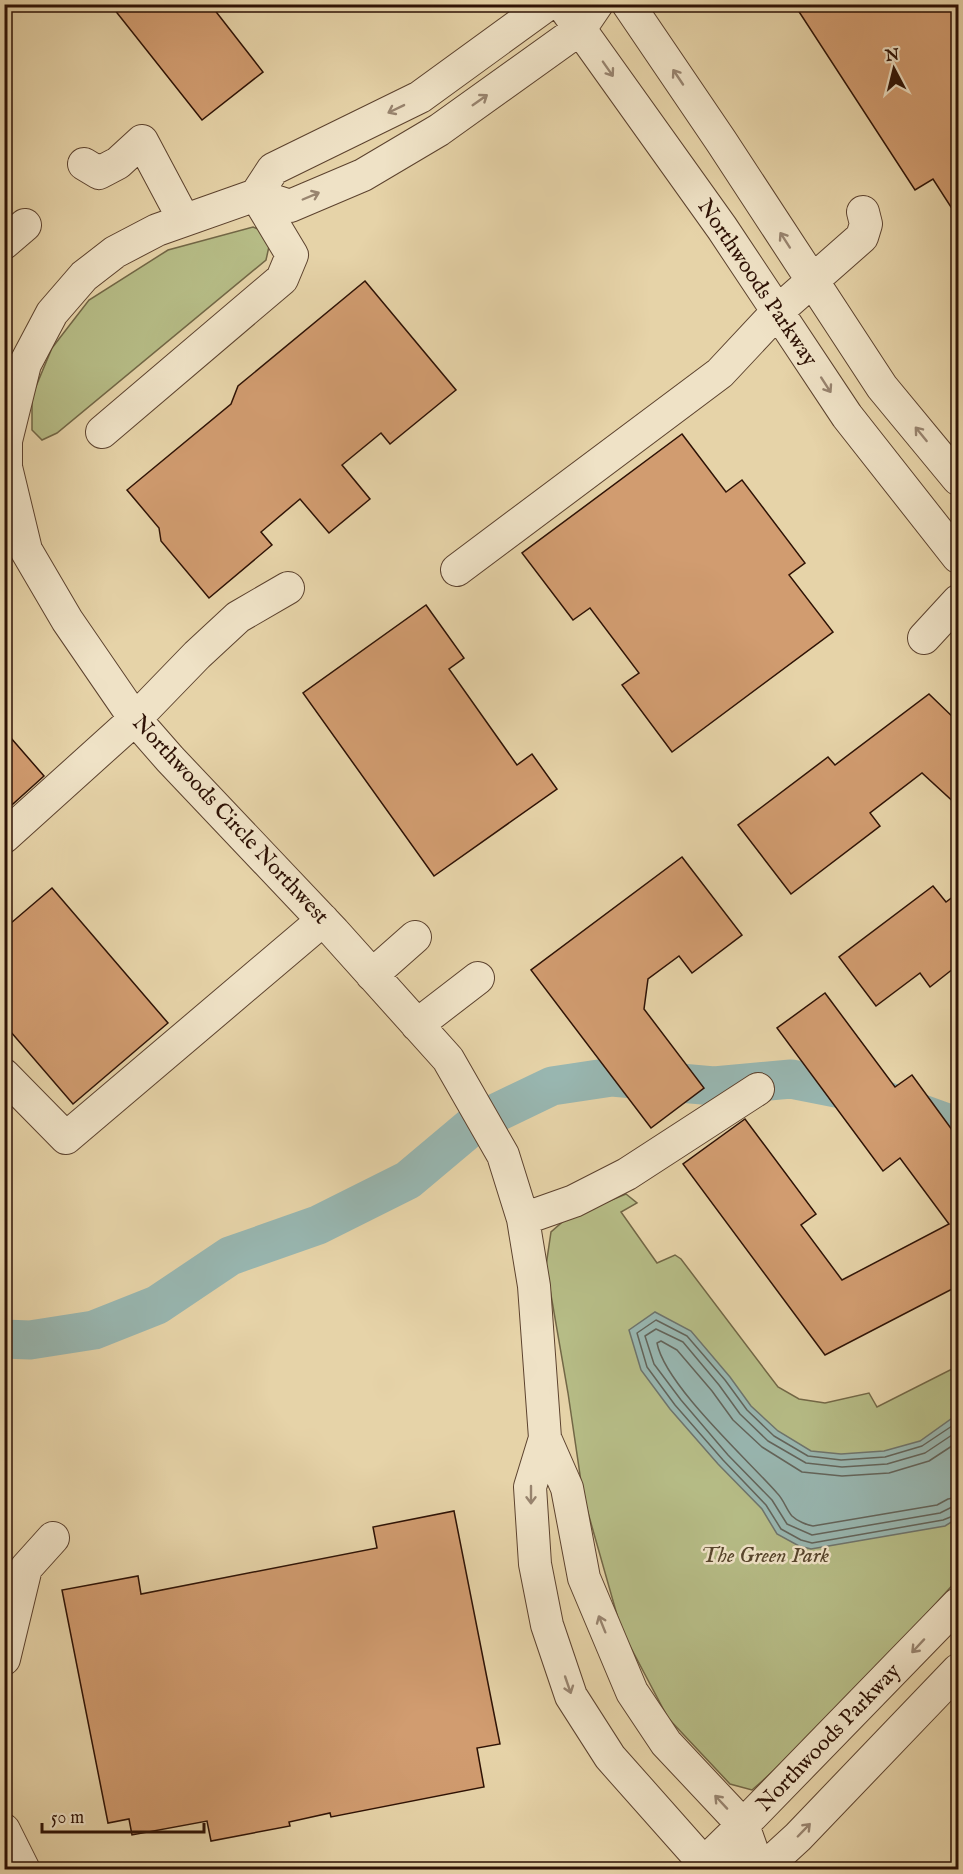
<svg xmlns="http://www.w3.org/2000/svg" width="963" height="1874" viewBox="0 0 963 1874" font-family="'IM FELL English',serif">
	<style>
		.green { fill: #b6bc86; stroke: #726746; stroke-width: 1.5 }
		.water { fill: #98b6b0; stroke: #6e746c; stroke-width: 1.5 }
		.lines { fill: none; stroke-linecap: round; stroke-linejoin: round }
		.shore { stroke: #63645a; stroke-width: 1.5 }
		.river { stroke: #98b6b0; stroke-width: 39 }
		.building { fill: #d19c70; stroke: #2e1205; stroke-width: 1.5 }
		.minor-casing { stroke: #5c422e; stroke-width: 34 }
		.path { stroke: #2e1205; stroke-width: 4; stroke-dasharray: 1.5 3; stroke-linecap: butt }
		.minor { stroke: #efe2c6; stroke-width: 32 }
		.oneway { stroke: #98846f }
		.labels { text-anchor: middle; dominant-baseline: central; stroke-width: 5; stroke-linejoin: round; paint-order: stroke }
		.street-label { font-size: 22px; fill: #2e1205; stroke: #efe2c6 }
		.park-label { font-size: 22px; font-style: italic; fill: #57452c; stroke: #efe2c6 }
	</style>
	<rect width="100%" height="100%" fill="#e6d3a8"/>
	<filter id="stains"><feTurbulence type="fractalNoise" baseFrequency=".00333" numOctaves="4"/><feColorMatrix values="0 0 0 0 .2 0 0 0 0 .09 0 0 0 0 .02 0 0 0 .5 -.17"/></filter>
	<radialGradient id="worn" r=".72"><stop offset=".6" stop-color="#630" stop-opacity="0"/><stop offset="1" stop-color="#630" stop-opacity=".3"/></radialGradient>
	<path class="green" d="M 253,227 L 263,231 L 270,242 L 266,260 L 57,433 L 42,440 L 32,430 L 32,396 L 52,348 L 89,300 L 168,250 Z
		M 626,1194 L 637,1203 L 621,1212 L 657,1263 L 675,1255 L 681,1259 L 778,1387 L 799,1399 L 825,1403 L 869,1393 L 877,1407 L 958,1366 L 958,1579 C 892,1652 827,1725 752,1790 L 730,1784 L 668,1718 L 621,1629 L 583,1495 L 568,1393 L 546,1266 L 551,1232 L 567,1218 Z"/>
	<path class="water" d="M 655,1312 L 691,1331 L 730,1377 L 751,1406 L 778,1431 L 811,1451 L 841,1454 L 884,1451 L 920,1441 L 958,1414 L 958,1518 L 945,1526 L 811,1549 L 799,1546 L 777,1534 L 762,1509 L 718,1464 L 670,1409 L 641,1370 L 629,1330 Z"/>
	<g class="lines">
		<path class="shore" d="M 958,1422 L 922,1446 L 885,1457 L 841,1460 L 808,1456 L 774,1436 L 747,1410 L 725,1380 L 687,1336 L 656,1320 L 637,1333 L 647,1367 L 675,1405 L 723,1460 L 766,1505 L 781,1529 L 801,1540 L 812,1543 L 943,1520 L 958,1514
			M 958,1431 L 925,1453 L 887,1464 L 842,1467 L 806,1463 L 768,1441 L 740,1414 L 719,1385 L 683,1342 L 656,1329 L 645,1336 L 654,1364 L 681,1400 L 728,1455 L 772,1500 L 787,1524 L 812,1535 L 940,1513 L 952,1507 L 958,1506
			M 958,1442 L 929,1461 L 889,1473 L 842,1476 L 802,1472 L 762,1447 L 733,1420 L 712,1391 L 677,1350 L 661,1341 L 657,1343 C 665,1385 747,1459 777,1493 C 784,1500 786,1509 792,1516 C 797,1521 807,1525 813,1526 L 937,1505 L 948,1499 L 958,1497"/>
		<path class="river" d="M 4,1339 L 30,1340 L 94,1330 L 157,1305 L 230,1256 L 318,1225 L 408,1180 L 477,1122 L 552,1086 L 612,1077 L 714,1086 L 791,1079 L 867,1094 L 958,1127"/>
	</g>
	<path class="building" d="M 110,4 L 210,4 L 263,72 L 202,120 Z
		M 794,4 L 958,4 L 958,218 L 933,179 L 915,190 Z
		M 365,281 L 456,390 L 390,444 L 381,433 L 342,465 L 370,499 L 329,533 L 300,499 L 261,532 L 272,545 L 209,598 L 161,541 L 159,528 L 127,490 L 231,404 L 238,386 Z
		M 682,434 L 726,492 L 742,480 L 805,563 L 789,575 L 833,632 L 672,752 L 622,685 L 639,673 L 590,608 L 573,620 L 522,553 Z
		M 426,605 L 464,658 L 449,669 L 517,765 L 532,754 L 557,789 L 434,876 L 303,693 Z
		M 929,694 L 958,722 L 958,806 L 922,773 L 870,813 L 880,826 L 791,894 L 738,825 L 828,757 L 835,765 Z
		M 4,730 L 44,776 L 4,812 Z
		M 682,857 L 742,935 L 692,973 L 679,956 L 648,979 L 644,1009 L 704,1088 L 651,1128 L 531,970 Z
		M 933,886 L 946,902 L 958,893 L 958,965 L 930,987 L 920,973 L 876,1006 L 839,957 Z
		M 52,888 L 168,1023 L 73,1104 L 4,1024 L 4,929 Z
		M 825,993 L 895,1087 L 912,1075 L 958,1138 L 958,1286 L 825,1355 L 683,1164 L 745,1119 L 816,1214 L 801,1225 L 842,1280 L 949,1224 L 900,1158 L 883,1171 L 777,1028 Z
		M 454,1511 L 500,1744 L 477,1748 L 484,1787 L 331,1817 L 330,1813 L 289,1822 L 290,1826 L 211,1841 L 207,1821 L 132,1835 L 129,1819 L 108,1823 L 62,1590 L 138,1576 L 141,1594 L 377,1548 L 373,1527 Z"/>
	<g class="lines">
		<defs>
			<path id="minor" d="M 548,4 L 420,97 L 273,169 L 256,195 L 157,230 L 115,252 L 84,276 L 52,313 L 25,364 L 6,441 L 6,467 L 26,550 L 67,620 L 135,719 L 170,759 L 334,932 L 448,1059 L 503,1155 L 523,1219 L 534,1286 L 545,1438 L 567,1488 L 584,1578 L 632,1692 L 666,1743 L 743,1825 L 759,1870
				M 562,4 L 722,228 L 847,416 L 958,557
				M 628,4 L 721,141 L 882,387 L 958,479
				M 84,164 L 99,173 L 118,163 L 142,141 L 184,220
				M 256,195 L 290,206 L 363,175 L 439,130 L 580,29 L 597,4
				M 4,243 L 25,225
				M 102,432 L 282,279 L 292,255 L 256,195
				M 457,570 L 720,373 L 778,311 L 862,237 L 866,224 L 863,212
				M 924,638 L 958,601
				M 4,837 L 135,719 L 197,655 L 238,617 L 288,588
				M 372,975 L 415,937
				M 417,1025 L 478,978
				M 4,1075 L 66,1138 L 323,920
				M 523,1219 L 574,1201 L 627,1174 L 758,1089
				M 545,1438 L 530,1487 L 535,1564 L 547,1625 L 571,1696 L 610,1757 L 704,1863 L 749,1870
				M 4,1659 L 26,1568 L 53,1538
				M 4,1830 L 24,1870
				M 697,1870 L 743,1825 L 958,1604
				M 762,1870 L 798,1837 L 958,1670"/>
		</defs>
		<use href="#minor" class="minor-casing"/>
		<path class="path" d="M 952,1054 L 958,1051"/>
		<use href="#minor" class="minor"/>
	</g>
	<defs><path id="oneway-shaft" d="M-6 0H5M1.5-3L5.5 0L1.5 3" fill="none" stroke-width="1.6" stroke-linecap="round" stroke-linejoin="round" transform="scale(1.5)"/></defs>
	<g class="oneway">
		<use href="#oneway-shaft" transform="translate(608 69) rotate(55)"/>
		<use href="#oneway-shaft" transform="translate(678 77) rotate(-124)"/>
		<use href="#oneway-shaft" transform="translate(480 100) rotate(-35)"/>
		<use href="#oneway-shaft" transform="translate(396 109) rotate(154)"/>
		<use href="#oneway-shaft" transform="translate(311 196) rotate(-23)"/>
		<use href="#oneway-shaft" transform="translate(785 240) rotate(-123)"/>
		<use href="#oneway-shaft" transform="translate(826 385) rotate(57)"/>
		<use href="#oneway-shaft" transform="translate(921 434) rotate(-129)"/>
		<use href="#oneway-shaft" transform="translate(531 1495) rotate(90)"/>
		<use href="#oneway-shaft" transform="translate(602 1624) rotate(-112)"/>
		<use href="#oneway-shaft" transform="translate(918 1646) rotate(133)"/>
		<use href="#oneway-shaft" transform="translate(568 1685) rotate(71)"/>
		<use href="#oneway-shaft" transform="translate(721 1802) rotate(-133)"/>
		<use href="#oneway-shaft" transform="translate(804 1830) rotate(-46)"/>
	</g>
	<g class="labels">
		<g class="street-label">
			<text transform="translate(757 283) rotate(56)">Northwoods Parkway</text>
			<text transform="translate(230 820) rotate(47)">Northwoods Circle Northwest</text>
			<text transform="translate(829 1738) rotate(-46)">Northwoods Parkway</text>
		</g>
		<g class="park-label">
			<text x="765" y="1556">The Green Park</text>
		</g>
	</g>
	<rect width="963" height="1874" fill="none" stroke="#e6d3a8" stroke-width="24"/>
	<rect x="6" y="6" width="951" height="1862" fill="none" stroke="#2e1205" stroke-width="3"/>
	<rect x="12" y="12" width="939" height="1850" fill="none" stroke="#2e1205" stroke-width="1.5"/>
	<g transform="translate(894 69) rotate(353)" stroke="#efe2c6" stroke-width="4.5" paint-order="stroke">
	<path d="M0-4.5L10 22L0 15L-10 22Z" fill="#2e1205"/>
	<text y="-9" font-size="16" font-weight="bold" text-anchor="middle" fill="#2e1205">N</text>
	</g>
	<path d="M42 1823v9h162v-9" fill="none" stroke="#2e1205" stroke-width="3"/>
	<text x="51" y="1823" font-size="18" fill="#2e1205" stroke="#efe2c6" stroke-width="4.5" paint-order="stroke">50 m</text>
	<rect width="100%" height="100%" filter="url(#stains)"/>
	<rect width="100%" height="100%" fill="url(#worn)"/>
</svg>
